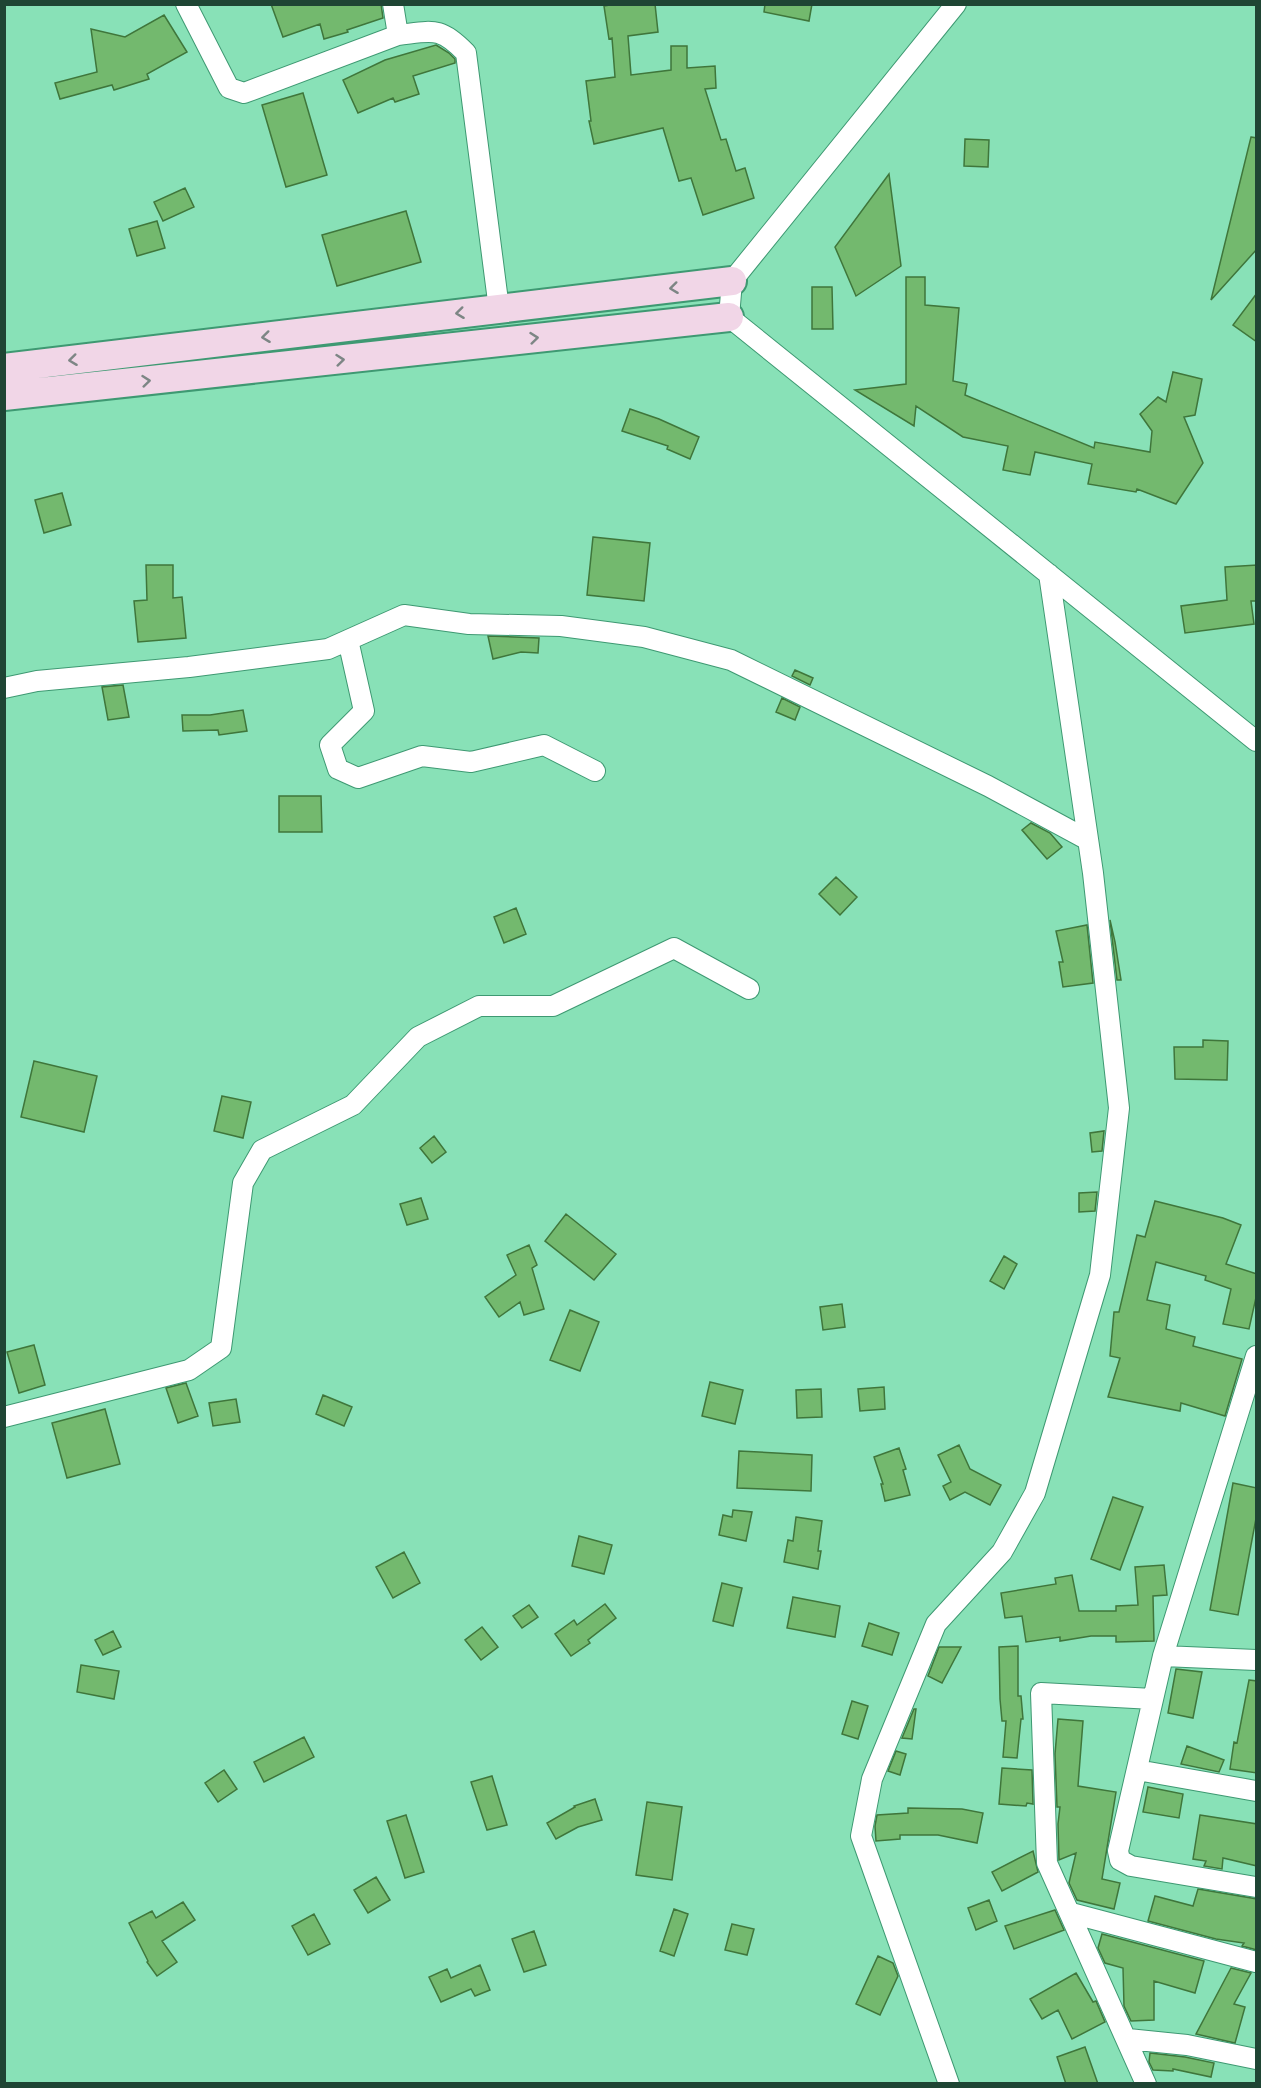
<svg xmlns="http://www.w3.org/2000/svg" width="1261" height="2088" viewBox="0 0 1261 2088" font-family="'Golos Text',sans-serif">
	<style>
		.building { fill: #73b96e; stroke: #3f763b; stroke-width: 1.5 }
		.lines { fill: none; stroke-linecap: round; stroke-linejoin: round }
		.street-casing { stroke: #3e9972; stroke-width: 22 }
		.secondary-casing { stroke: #3e9972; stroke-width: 32 }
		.street { stroke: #fff; stroke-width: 20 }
		.secondary { stroke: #f1d6e7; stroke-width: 28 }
		.oneway { stroke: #7d8685 }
	</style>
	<rect width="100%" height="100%" fill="#88e1b7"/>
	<path class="building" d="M 271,4 L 381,4 L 383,18 L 347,30 L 348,32 L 324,39 L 320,24 L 283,37 Z
		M 616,4 L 655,4 L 658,32 L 628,36 L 631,75 L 671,70 L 671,46 L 687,46 L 687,68 L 715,66 L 716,88 L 705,89 L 721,140 L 726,139 L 736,171 L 745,168 L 754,198 L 703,215 L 691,178 L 679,181 L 663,128 L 594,144 L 589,121 L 591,121 L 586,81 L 615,77 L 612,38 L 609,39 L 604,6 Z
		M 765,4 L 812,4 L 809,21 L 764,12 Z
		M 164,15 L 187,52 L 147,74 L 149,79 L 114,90 L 112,85 L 60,99 L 55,83 L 97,72 L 91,29 L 125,37 Z
		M 436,45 L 449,53 L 455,59 L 455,63 L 413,76 L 419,94 L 395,102 L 393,98 L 358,113 L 343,80 L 385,60 Z
		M 303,93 L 327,175 L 286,187 L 262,105 Z
		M 1251,137 L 1257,138 L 1257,249 L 1211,300 Z
		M 965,139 L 989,140 L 988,167 L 964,166 Z
		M 889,174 L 901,266 L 856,296 L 835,247 Z
		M 185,188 L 194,207 L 163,221 L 154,202 Z
		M 406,211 L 421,262 L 337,286 L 322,235 Z
		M 157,221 L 165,248 L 137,256 L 129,229 Z
		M 906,277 L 925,277 L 925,305 L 959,308 L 953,381 L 967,384 L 965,395 L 1094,448 L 1095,442 L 1150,452 L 1152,431 L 1140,414 L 1158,397 L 1166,402 L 1173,372 L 1202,379 L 1195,415 L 1184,417 L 1203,463 L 1176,504 L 1137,489 L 1136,492 L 1088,484 L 1092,464 L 1035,452 L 1030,475 L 1003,470 L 1008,446 L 963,437 L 916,406 L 914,426 L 855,390 L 906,384 Z
		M 812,287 L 832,287 L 833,329 L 812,329 Z
		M 1257,293 L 1257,342 L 1233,325 Z
		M 630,409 L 659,419 L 699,437 L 690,459 L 667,449 L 668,446 L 622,431 Z
		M 62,493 L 71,525 L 44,533 L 35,500 Z
		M 593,537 L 650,543 L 644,601 L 587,595 Z
		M 146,565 L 173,565 L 173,598 L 182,597 L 186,638 L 138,642 L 134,601 L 147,600 Z
		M 1257,565 L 1257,601 L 1251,601 L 1254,624 L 1185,633 L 1181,606 L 1227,600 L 1225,567 Z
		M 488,636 L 539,638 L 538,653 L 521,652 L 493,659 Z
		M 795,670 L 813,678 L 810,685 L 792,676 Z
		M 123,685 L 129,717 L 108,720 L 102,687 Z
		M 782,698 L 800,707 L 795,720 L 776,712 Z
		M 243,710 L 247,731 L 219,735 L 218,730 L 183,731 L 182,715 L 210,715 Z
		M 279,796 L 321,796 L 322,832 L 279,832 Z
		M 1031,823 L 1050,833 L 1062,847 L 1047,859 L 1022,830 Z
		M 836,877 L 857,897 L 840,915 L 819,894 Z
		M 516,908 L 526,934 L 504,943 L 494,917 Z
		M 1110,920 L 1115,942 L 1121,980 L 1117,980 Z
		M 1087,925 L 1093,983 L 1063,987 L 1059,962 L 1063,962 L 1056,931 Z
		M 1203,1040 L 1228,1041 L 1227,1080 L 1175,1079 L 1174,1047 L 1203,1047 Z
		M 34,1061 L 97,1076 L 84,1132 L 21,1117 Z
		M 222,1096 L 251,1102 L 243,1138 L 214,1131 Z
		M 1104,1131 L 1102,1151 L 1092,1152 L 1090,1133 Z
		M 434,1136 L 446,1152 L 432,1163 L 420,1148 Z
		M 1097,1192 L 1095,1211 L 1079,1212 L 1079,1193 Z
		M 421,1198 L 428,1219 L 407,1225 L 400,1204 Z
		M 1155,1201 L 1223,1218 L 1241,1225 L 1226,1264 L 1257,1274 L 1257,1293 L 1249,1329 L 1223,1324 L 1231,1289 L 1205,1280 L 1206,1276 L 1156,1262 L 1147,1300 L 1170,1305 L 1166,1329 L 1195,1337 L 1193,1346 L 1242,1359 L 1225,1416 L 1181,1403 L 1180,1411 L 1108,1397 L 1120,1358 L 1110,1356 L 1114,1312 L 1119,1312 L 1137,1235 L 1145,1237 Z
		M 566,1214 L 616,1254 L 594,1280 L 545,1241 Z
		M 529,1245 L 537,1265 L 532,1268 L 544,1309 L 524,1315 L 520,1302 L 499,1317 L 485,1297 L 516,1275 L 507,1255 Z
		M 1004,1256 L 1017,1264 L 1004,1289 L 990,1281 Z
		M 842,1304 L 845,1327 L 823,1330 L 820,1307 Z
		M 570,1310 L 599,1322 L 580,1371 L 550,1360 Z
		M 34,1345 L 45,1385 L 19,1393 L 7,1352 Z
		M 710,1382 L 743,1390 L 735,1424 L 702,1416 Z
		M 186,1383 L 198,1416 L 178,1423 L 166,1388 Z
		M 884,1387 L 885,1409 L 860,1411 L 858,1389 Z
		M 821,1389 L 822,1417 L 797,1418 L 796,1390 Z
		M 323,1395 L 352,1407 L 344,1426 L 316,1414 Z
		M 236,1399 L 240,1422 L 213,1426 L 209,1403 Z
		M 105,1409 L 120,1464 L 67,1478 L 52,1423 Z
		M 959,1445 L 970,1469 L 1001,1485 L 990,1505 L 965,1492 L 950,1500 L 943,1486 L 951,1482 L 938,1455 Z
		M 899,1448 L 906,1469 L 903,1470 L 910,1495 L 885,1501 L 881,1484 L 883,1484 L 874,1457 Z
		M 739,1451 L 812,1455 L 811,1491 L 737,1488 Z
		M 1233,1483 L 1257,1488 L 1257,1513 L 1238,1615 L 1210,1610 Z
		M 1113,1497 L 1143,1507 L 1120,1570 L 1091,1559 Z
		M 733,1510 L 752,1512 L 746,1541 L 719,1535 L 723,1515 L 732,1517 Z
		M 796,1517 L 822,1521 L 818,1551 L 821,1551 L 818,1569 L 784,1562 L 788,1540 L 793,1541 Z
		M 579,1536 L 612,1545 L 604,1574 L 572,1566 Z
		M 404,1552 L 420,1583 L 393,1598 L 376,1567 Z
		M 1164,1565 L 1167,1595 L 1153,1596 L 1154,1641 L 1116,1642 L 1116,1636 L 1091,1636 L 1060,1641 L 1060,1637 L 1026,1642 L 1022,1616 L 1005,1618 L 1001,1593 L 1056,1584 L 1055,1578 L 1072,1575 L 1079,1611 L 1116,1611 L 1116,1606 L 1138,1605 L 1135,1567 Z
		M 722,1583 L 742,1588 L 733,1626 L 713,1621 Z
		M 793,1597 L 840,1606 L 835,1637 L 787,1628 Z
		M 605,1604 L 616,1618 L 588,1640 L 590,1643 L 571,1656 L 555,1634 L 574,1620 L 577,1625 Z
		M 529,1605 L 538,1617 L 522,1628 L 513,1616 Z
		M 869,1623 L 899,1633 L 892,1655 L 862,1646 Z
		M 482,1627 L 498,1647 L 481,1660 L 465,1640 Z
		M 113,1631 L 121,1647 L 103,1655 L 95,1640 Z
		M 1018,1646 L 1018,1696 L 1021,1696 L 1023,1719 L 1021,1719 L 1017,1758 L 1003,1757 L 1006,1721 L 1002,1721 L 1000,1699 L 999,1647 Z
		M 939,1647 L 961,1647 L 942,1683 L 928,1676 Z
		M 81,1665 L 119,1671 L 114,1699 L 77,1692 Z
		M 1176,1669 L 1202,1672 L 1193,1718 L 1168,1713 Z
		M 1249,1680 L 1257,1681 L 1257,1773 L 1230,1769 L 1234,1742 L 1237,1743 Z
		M 852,1701 L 868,1706 L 858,1739 L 842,1734 Z
		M 914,1709 L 916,1709 L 912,1739 L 902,1738 Z
		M 1058,1719 L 1083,1721 L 1078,1786 L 1116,1792 L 1102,1879 L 1120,1883 L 1114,1909 L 1077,1900 L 1069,1883 L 1076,1853 L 1059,1860 L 1058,1824 L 1060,1807 L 1057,1807 L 1055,1754 Z
		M 304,1737 L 314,1757 L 264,1782 L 254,1762 Z
		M 1187,1746 L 1224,1760 L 1219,1772 L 1181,1764 Z
		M 896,1751 L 906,1754 L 900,1775 L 888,1771 Z
		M 1002,1768 L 1032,1770 L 1033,1804 L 1027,1803 L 1026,1806 L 999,1804 Z
		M 224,1770 L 237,1789 L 218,1802 L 205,1783 Z
		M 492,1776 L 507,1825 L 487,1830 L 471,1782 Z
		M 1148,1787 L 1183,1794 L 1179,1818 L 1143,1812 Z
		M 595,1799 L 602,1820 L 578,1827 L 556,1839 L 547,1823 L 575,1807 L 574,1806 Z
		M 647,1802 L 682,1807 L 672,1880 L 636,1875 Z
		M 908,1808 L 962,1809 L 983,1813 L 977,1843 L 938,1835 L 900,1835 L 900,1839 L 876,1841 L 875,1826 L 877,1815 L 908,1813 Z
		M 406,1815 L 424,1872 L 405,1878 L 387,1821 Z
		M 1200,1815 L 1257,1824 L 1257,1866 L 1223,1858 L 1222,1869 L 1204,1866 L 1206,1861 L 1193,1859 Z
		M 1033,1851 L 1038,1872 L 1002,1891 L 992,1872 Z
		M 376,1877 L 390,1900 L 368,1913 L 354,1890 Z
		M 1198,1889 L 1257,1899 L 1257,1950 L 1242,1946 L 1244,1943 L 1216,1939 L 1148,1921 L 1155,1896 L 1193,1906 Z
		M 989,1900 L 997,1921 L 976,1930 L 968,1908 Z
		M 183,1902 L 195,1920 L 162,1941 L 177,1962 L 157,1976 L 147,1962 L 148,1961 L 129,1923 L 152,1911 L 156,1918 Z
		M 674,1909 L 688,1914 L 674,1956 L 660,1951 Z
		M 1055,1910 L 1064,1930 L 1014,1949 L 1005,1926 Z
		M 314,1914 L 330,1944 L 308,1955 L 292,1926 Z
		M 732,1924 L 754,1929 L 747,1955 L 725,1950 Z
		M 534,1931 L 546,1965 L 524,1972 L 512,1939 Z
		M 1102,1934 L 1204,1961 L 1195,1993 L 1154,1981 L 1154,2020 L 1131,2021 L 1124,2006 L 1123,1968 L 1105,1963 L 1098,1948 Z
		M 878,1956 L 893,1963 L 898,1976 L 880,2015 L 856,2004 Z
		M 480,1965 L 490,1990 L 475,1996 L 471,1989 L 441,2002 L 429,1977 L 447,1969 L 451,1978 Z
		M 1231,1968 L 1251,1973 L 1234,2004 L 1245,2007 L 1235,2043 L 1196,2034 Z
		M 1076,1973 L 1093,2002 L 1096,2001 L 1105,2022 L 1072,2039 L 1058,2010 L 1042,2019 L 1030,1999 Z
		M 1085,2047 L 1098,2084 L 1066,2084 L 1057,2057 Z
		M 1150,2053 L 1185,2057 L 1214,2063 L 1211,2077 L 1173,2069 L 1173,2071 L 1153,2070 L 1149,2062 Z"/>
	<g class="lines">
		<defs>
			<path id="street" d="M 186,4 L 229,88 L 244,93 L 398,35
				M 393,4 L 398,35 C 433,31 440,26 466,53 L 499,309
				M 956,4 L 732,281 L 729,317 L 1256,741
				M 348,640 L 364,711 L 330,745 L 338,769 L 358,778 L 422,756 L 471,762 L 544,745 L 595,771
				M 4,688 L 37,681 L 189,667 L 328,649 L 404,615 L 469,624 L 561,626 L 644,637 L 731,660 L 988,786 L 1088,840
				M 1256,1356 L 1163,1656 L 1118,1851 L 1120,1860 L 1131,1866 L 1256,1887
				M 4,1417 L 189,1370 L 221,1348 L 243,1183 L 262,1150 L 353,1105 L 418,1037 L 479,1006 L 553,1006 L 674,948 L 749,989
				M 1163,1656 L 1256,1660
				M 1137,1770 L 1256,1791
				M 1071,1913 L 1256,1962
				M 1128,2039 L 1187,2045 L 1256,2059
				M 949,2084 L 861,1836 L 872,1779 L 936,1624 L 1002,1552 L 1035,1493 L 1100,1275 L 1119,1108 L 1093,873 L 1049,574
				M 1146,2084 L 1047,1863 L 1041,1693 L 1153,1699"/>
			<path id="secondary" d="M 4,368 L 732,281
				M 4,396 L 729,317"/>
		</defs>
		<use href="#street" class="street-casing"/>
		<use href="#secondary" class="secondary-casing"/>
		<use href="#street" class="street"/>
		<use href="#secondary" class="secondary"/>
	</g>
	<defs><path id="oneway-chevron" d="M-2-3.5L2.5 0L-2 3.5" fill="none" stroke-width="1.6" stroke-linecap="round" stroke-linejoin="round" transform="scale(1.5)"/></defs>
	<g class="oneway">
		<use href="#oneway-chevron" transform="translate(674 288) rotate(173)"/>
		<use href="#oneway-chevron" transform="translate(460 313) rotate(173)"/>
		<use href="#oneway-chevron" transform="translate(266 337) rotate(173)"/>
		<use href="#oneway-chevron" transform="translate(534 338) rotate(-6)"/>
		<use href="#oneway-chevron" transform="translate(73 360) rotate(173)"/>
		<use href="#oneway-chevron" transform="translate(340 360) rotate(-6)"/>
		<use href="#oneway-chevron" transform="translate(146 381) rotate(-6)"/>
	</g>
	<rect width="1261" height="2088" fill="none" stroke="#1f4534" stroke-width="12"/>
</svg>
